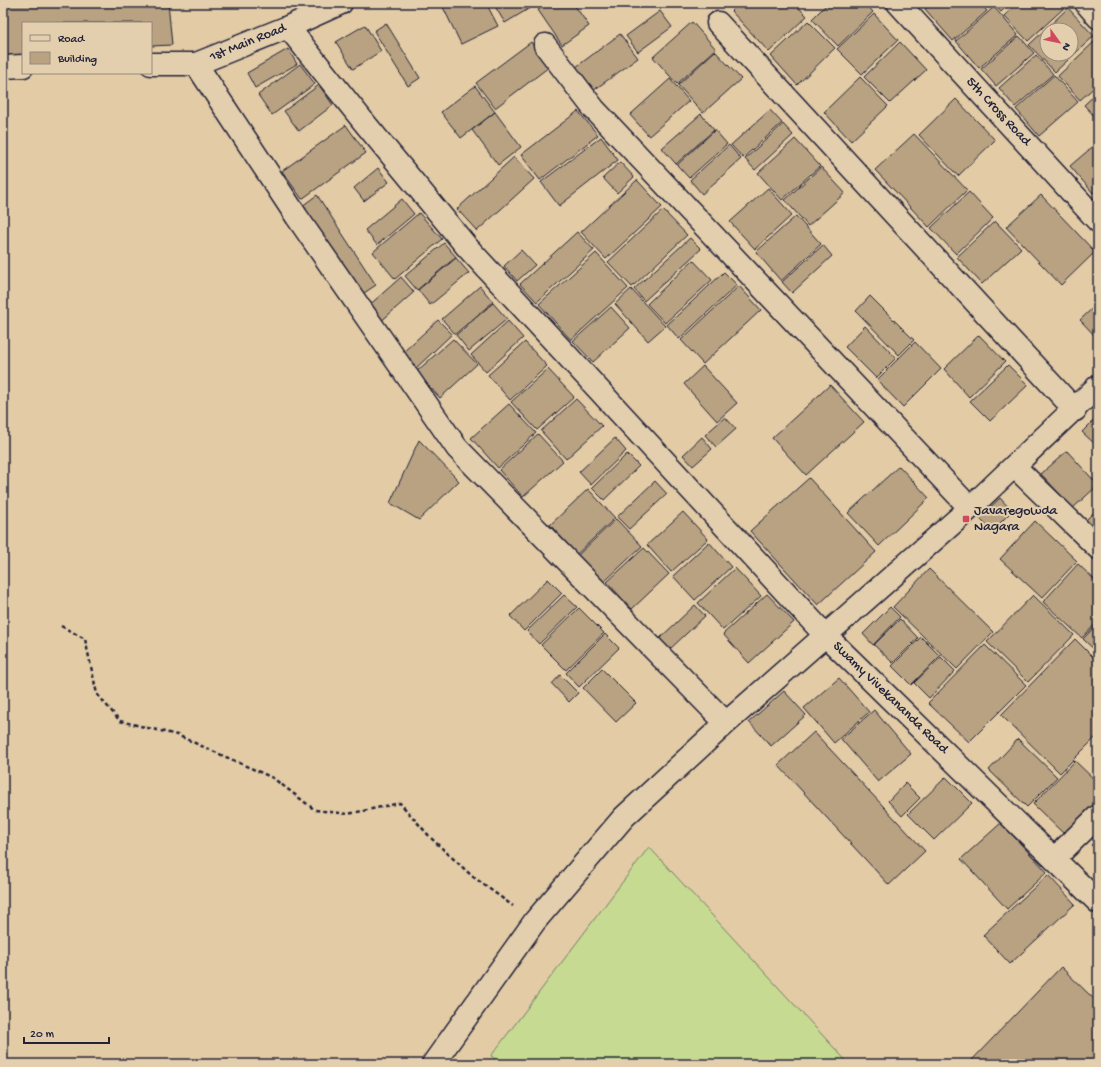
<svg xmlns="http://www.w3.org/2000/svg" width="1101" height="1067" viewBox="0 0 1101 1067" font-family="'Gochi Hand',sans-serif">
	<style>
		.grass { fill: #c6db91; stroke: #747e66 }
		.building { fill: #b8a281; stroke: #22223b; fill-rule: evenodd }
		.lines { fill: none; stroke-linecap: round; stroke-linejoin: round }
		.minor-casing { stroke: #22223b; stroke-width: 25 }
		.path { stroke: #22223b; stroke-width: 2.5; stroke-dasharray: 4 3; stroke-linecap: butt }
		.minor { stroke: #e3cfad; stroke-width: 22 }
		.poi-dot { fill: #d1495b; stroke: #e3cfad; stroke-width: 1.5 }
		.labels { text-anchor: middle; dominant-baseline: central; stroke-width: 4; stroke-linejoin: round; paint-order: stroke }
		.street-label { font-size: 14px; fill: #22223b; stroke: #e3cfad }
		.poi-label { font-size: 14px; fill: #22223b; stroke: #e3cfad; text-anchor: start }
	</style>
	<rect width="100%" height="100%" fill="#e2cba5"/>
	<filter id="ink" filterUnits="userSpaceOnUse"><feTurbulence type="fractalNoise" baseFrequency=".025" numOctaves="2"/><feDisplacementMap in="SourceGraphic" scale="8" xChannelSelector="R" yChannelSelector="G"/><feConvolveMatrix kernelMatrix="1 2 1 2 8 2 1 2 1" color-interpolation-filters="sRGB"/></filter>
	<g filter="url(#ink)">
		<path class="grass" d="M 649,847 L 849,1064 L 503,1064 L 491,1056 Z"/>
		<path class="building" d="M 3,3 L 168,3 L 172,45 L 151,46 L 151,23 L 23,23 L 23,58 L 3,60 Z
			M 441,3 L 486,3 L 498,26 L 461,44 Z
			M 493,3 L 533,3 L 535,5 L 505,23 Z
			M 548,3 L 573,3 L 589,26 L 562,45 L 538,10 Z
			M 739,3 L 794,3 L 807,16 L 769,52 L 731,11 Z
			M 828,3 L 865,3 L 873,12 L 838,46 L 812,19 Z
			M 932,3 L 979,3 L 987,11 L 953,41 L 925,9 Z
			M 993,3 L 1010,3 L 1001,12 Z
			M 1018,3 L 1064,3 L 1066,6 L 1028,41 L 1004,16 Z
			M 994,7 L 1018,35 L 979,68 L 956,41 Z
			M 1068,8 L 1094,36 L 1055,72 L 1029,45 ZM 1047,30 L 1071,30 L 1071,54 L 1047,54 Z
			M 660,11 L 672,27 L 638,52 L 626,36 Z
			M 874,14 L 898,40 L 862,74 L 837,49 Z
			M 808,21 L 835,48 L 797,85 L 771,56 Z
			M 692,22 L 716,49 L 677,84 L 653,57 Z
			M 386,23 L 420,78 L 408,86 L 374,31 Z
			M 365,25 L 381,51 L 353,69 L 336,42 Z
			M 620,34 L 638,58 L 594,90 L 576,67 Z
			M 1019,36 L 1034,53 L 996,86 L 981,69 Z
			M 1095,41 L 1098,45 L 1098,84 L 1080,100 L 1058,76 Z
			M 531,42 L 549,67 L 495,108 L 476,83 Z
			M 900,42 L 926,70 L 890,103 L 864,77 Z
			M 288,49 L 297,64 L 255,88 L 247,73 Z
			M 715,51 L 741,79 L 703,113 L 678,85 Z
			M 1036,55 L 1053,74 L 1015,107 L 999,88 Z
			M 300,64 L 315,84 L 272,115 L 258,95 Z
			M 1054,75 L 1078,102 L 1039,136 L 1016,109 Z
			M 860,77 L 888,106 L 851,141 L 824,112 Z
			M 670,79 L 689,101 L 649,136 L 630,115 Z
			M 319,85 L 333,105 L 299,131 L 284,111 Z
			M 475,86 L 495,112 L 461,138 L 441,112 Z
			M 1098,92 L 1098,120 L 1084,105 Z
			M 956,99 L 995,140 L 958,176 L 919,135 Z
			M 770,110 L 782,123 L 743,158 L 731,145 Z
			M 578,111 L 598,135 L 540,180 L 521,155 Z
			M 495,112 L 521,147 L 498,165 L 472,130 Z
			M 701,114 L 714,130 L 676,164 L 662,148 Z
			M 783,124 L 793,135 L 755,170 L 745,159 Z
			M 346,125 L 366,153 L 302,199 L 282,171 Z
			M 715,130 L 727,144 L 689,178 L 677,165 Z
			M 914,134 L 967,190 L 929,227 L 875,170 Z
			M 601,137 L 618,160 L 559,206 L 541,182 Z
			M 795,139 L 820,166 L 782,200 L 758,173 Z
			M 1098,142 L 1098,189 L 1093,193 L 1070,166 Z
			M 729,145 L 741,159 L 702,194 L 690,180 Z
			M 514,157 L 534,179 L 477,231 L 457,209 Z
			M 620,162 L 634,177 L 617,193 L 603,178 Z
			M 821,167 L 845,193 L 808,226 L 785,200 Z
			M 378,168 L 389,182 L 364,201 L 354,188 Z
			M 637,180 L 662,207 L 606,259 L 581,232 Z
			M 768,188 L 792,215 L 755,249 L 730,222 Z
			M 969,192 L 993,218 L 956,254 L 931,228 Z
			M 317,195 L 376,285 L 361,295 L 302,206 Z
			M 1041,195 L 1095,252 L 1061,285 L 1006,227 Z
			M 402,199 L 414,214 L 377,245 L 365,230 Z
			M 663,210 L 687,235 L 632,287 L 608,262 Z
			M 419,213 L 442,239 L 395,279 L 373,252 Z
			M 796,216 L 821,244 L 781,281 L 756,252 Z
			M 995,221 L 1021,248 L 982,284 L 957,257 Z
			M 577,232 L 594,250 L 537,302 L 520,284 Z
			M 690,238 L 701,249 L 644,301 L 634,289 Z
			M 444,243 L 456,257 L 417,290 L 405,276 Z
			M 823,245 L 832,256 L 792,293 L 782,282 Z
			M 521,250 L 535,265 L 517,281 L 504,266 Z
			M 596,253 L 628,288 L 571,340 L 539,304 Z
			M 456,258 L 469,273 L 430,305 L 418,290 Z
			M 693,260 L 712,280 L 665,323 L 647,304 Z
			M 724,272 L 737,285 L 679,339 L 667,325 Z
			M 401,277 L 414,292 L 378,324 L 365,309 Z
			M 480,286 L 493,302 L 455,334 L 442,319 Z
			M 739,286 L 761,310 L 703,364 L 681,340 Z
			M 631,289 L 665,326 L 648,341 L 615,304 Z
			M 870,296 L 914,340 L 899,355 L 856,311 Z
			M 493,303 L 507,319 L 469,351 L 456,335 Z
			M 1098,303 L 1098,339 L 1080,320 Z
			M 611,307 L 630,328 L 593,362 L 573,341 Z
			M 438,320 L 452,334 L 415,369 L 401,354 Z
			M 508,321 L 523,338 L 486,372 L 471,355 Z
			M 865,326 L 896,358 L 876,378 L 845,347 Z
			M 979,335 L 1005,362 L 969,397 L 944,369 Z
			M 453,339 L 477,364 L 440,398 L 416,372 Z
			M 525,342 L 547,366 L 510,400 L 488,375 Z
			M 915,342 L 941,369 L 903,407 L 877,380 Z
			M 1008,365 L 1028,385 L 990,421 L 970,401 Z
			M 703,366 L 737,403 L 717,421 L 684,384 Z
			M 548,369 L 574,397 L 537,430 L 511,402 Z
			M 830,385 L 864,422 L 806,475 L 772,438 Z
			M 576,399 L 602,426 L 566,459 L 541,431 Z
			M 509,404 L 536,433 L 498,468 L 471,438 Z
			M 1098,416 L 1098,447 L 1082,432 Z
			M 725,417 L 736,429 L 716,447 L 705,435 Z
			M 538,434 L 563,461 L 523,497 L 499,470 Z
			M 702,437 L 712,449 L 693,466 L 683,455 Z
			M 615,438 L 626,451 L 591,485 L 579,472 Z
			M 419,440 L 459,481 L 419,520 L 390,503 Z
			M 1067,451 L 1098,485 L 1073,508 L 1041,474 Z
			M 627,454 L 639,466 L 604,500 L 592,488 Z
			M 899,466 L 929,498 L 879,546 L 848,513 Z
			M 809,478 L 876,552 L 818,605 L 750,531 Z
			M 655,481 L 667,494 L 629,529 L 617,517 Z
			M 588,489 L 615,518 L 577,554 L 550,525 Z
			M 1000,498 L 1012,511 L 992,531 L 979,518 Z
			M 1098,508 L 1098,532 L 1086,520 Z
			M 683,512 L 708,539 L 671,572 L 647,545 Z
			M 616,519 L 642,546 L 604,582 L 578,555 Z
			M 1035,521 L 1077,561 L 1042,598 L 1000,559 Z
			M 709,542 L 731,567 L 695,600 L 673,576 Z
			M 644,548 L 669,574 L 632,609 L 607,582 Z
			M 1078,564 L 1098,583 L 1098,621 L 1082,638 L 1043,602 Z
			M 735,568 L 761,596 L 723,630 L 698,603 Z
			M 929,569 L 993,632 L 957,669 L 893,607 Z
			M 548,579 L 562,593 L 524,631 L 510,616 Z
			M 767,594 L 794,622 L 749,663 L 723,634 Z
			M 564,595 L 577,607 L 539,644 L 527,631 Z
			M 1033,595 L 1074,635 L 1028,682 L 987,642 Z
			M 695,605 L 705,616 L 669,650 L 659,639 Z
			M 890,607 L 900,617 L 873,645 L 863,634 Z
			M 579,608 L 604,633 L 566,670 L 541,645 Z
			M 900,619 L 918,638 L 893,663 L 874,645 Z
			M 1098,623 L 1098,653 L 1083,639 Z
			M 605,634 L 619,648 L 579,687 L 566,673 Z
			M 921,637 L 940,656 L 911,685 L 892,666 Z
			M 1075,639 L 1098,662 L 1098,735 L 1060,773 L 1001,715 Z
			M 985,645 L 1026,685 L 969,742 L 928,703 Z
			M 941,657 L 955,671 L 929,698 L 914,683 Z
			M 602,669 L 636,703 L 616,722 L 583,688 Z
			M 560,675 L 578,693 L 569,702 L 552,684 Z
			M 839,678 L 869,712 L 834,743 L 804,708 Z
			M 784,691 L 806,715 L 771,746 L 749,722 Z
			M 874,710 L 911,754 L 878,782 L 841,739 Z
			M 814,732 L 925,851 L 889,885 L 778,765 Z
			M 1018,739 L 1057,777 L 1027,807 L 989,770 Z
			M 1075,761 L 1098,783 L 1098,803 L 1066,836 L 1033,804 Z
			M 946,777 L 972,803 L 934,840 L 908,814 Z
			M 905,783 L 920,798 L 902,816 L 888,801 Z
			M 1001,823 L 1047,872 L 1007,909 L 961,859 Z
			M 1098,837 L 1098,851 L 1091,845 Z
			M 1048,875 L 1075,904 L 1010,964 L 983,935 Z
			M 1061,967 L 1098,1003 L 1098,1064 L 976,1064 L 972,1060 Z"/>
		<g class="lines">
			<defs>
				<path id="minor" d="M 898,3 L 1098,221
					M 1086,3 L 1098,17
					M 718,23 L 1075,410
					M 288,27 L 363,121 L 467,247 L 825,635 L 1098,902
					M 545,45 L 594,109 L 970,508
					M 151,64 L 196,64 L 288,27 L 341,3
					M 196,64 L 297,217 L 457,448 L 726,723
					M 3,67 L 23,66
					M 1014,466 L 1098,548
					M 1054,859 L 1098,816
					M 433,1064 L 535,921 L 624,817 L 726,723 L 970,508 L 1098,386"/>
			</defs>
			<use href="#minor" class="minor-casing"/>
			<path class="path" d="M 61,626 L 85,639 L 97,694 L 120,721 L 177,735 L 273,778 L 315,810 L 348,814 L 400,803 L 431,838 L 472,876 L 513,906"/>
			<use href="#minor" class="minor"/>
		</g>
	</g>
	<rect class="poi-dot" x="962" y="515" width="8" height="8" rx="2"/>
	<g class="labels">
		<g class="street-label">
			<text transform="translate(248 43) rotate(-22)">1st Main Road</text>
			<text transform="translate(998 112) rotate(47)">5th Cross Road</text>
			<text transform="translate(890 698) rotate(44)">Swamy Vivekananda Road</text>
		</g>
		<g class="poi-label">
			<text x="974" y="511">Javaregowda<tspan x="974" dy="16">Nagara</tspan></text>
		</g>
	</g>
	<rect width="1101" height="1067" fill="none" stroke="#e3cfad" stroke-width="16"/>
	<rect x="8" y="8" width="1085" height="1051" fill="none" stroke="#22223b" stroke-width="1.5" filter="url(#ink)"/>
	<rect x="22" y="22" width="130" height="52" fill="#e3cfad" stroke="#968a7f"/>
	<rect x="30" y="35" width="20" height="6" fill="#e3cfad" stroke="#968a7f"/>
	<text x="58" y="42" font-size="12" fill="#22223b">Road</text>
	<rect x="30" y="52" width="20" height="12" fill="#b8a281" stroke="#968a7f"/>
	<text x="58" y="62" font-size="12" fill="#22223b">Building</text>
	<g transform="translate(1059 42) rotate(123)"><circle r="19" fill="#e3cfad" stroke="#968a7f"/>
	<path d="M0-3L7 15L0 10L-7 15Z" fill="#d1495b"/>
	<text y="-6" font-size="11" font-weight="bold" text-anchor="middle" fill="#22223b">N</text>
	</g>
	<path d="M24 1037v6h85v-6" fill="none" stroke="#22223b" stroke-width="2"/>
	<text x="30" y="1037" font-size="12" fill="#22223b" stroke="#e3cfad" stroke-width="3" paint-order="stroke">20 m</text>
</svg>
